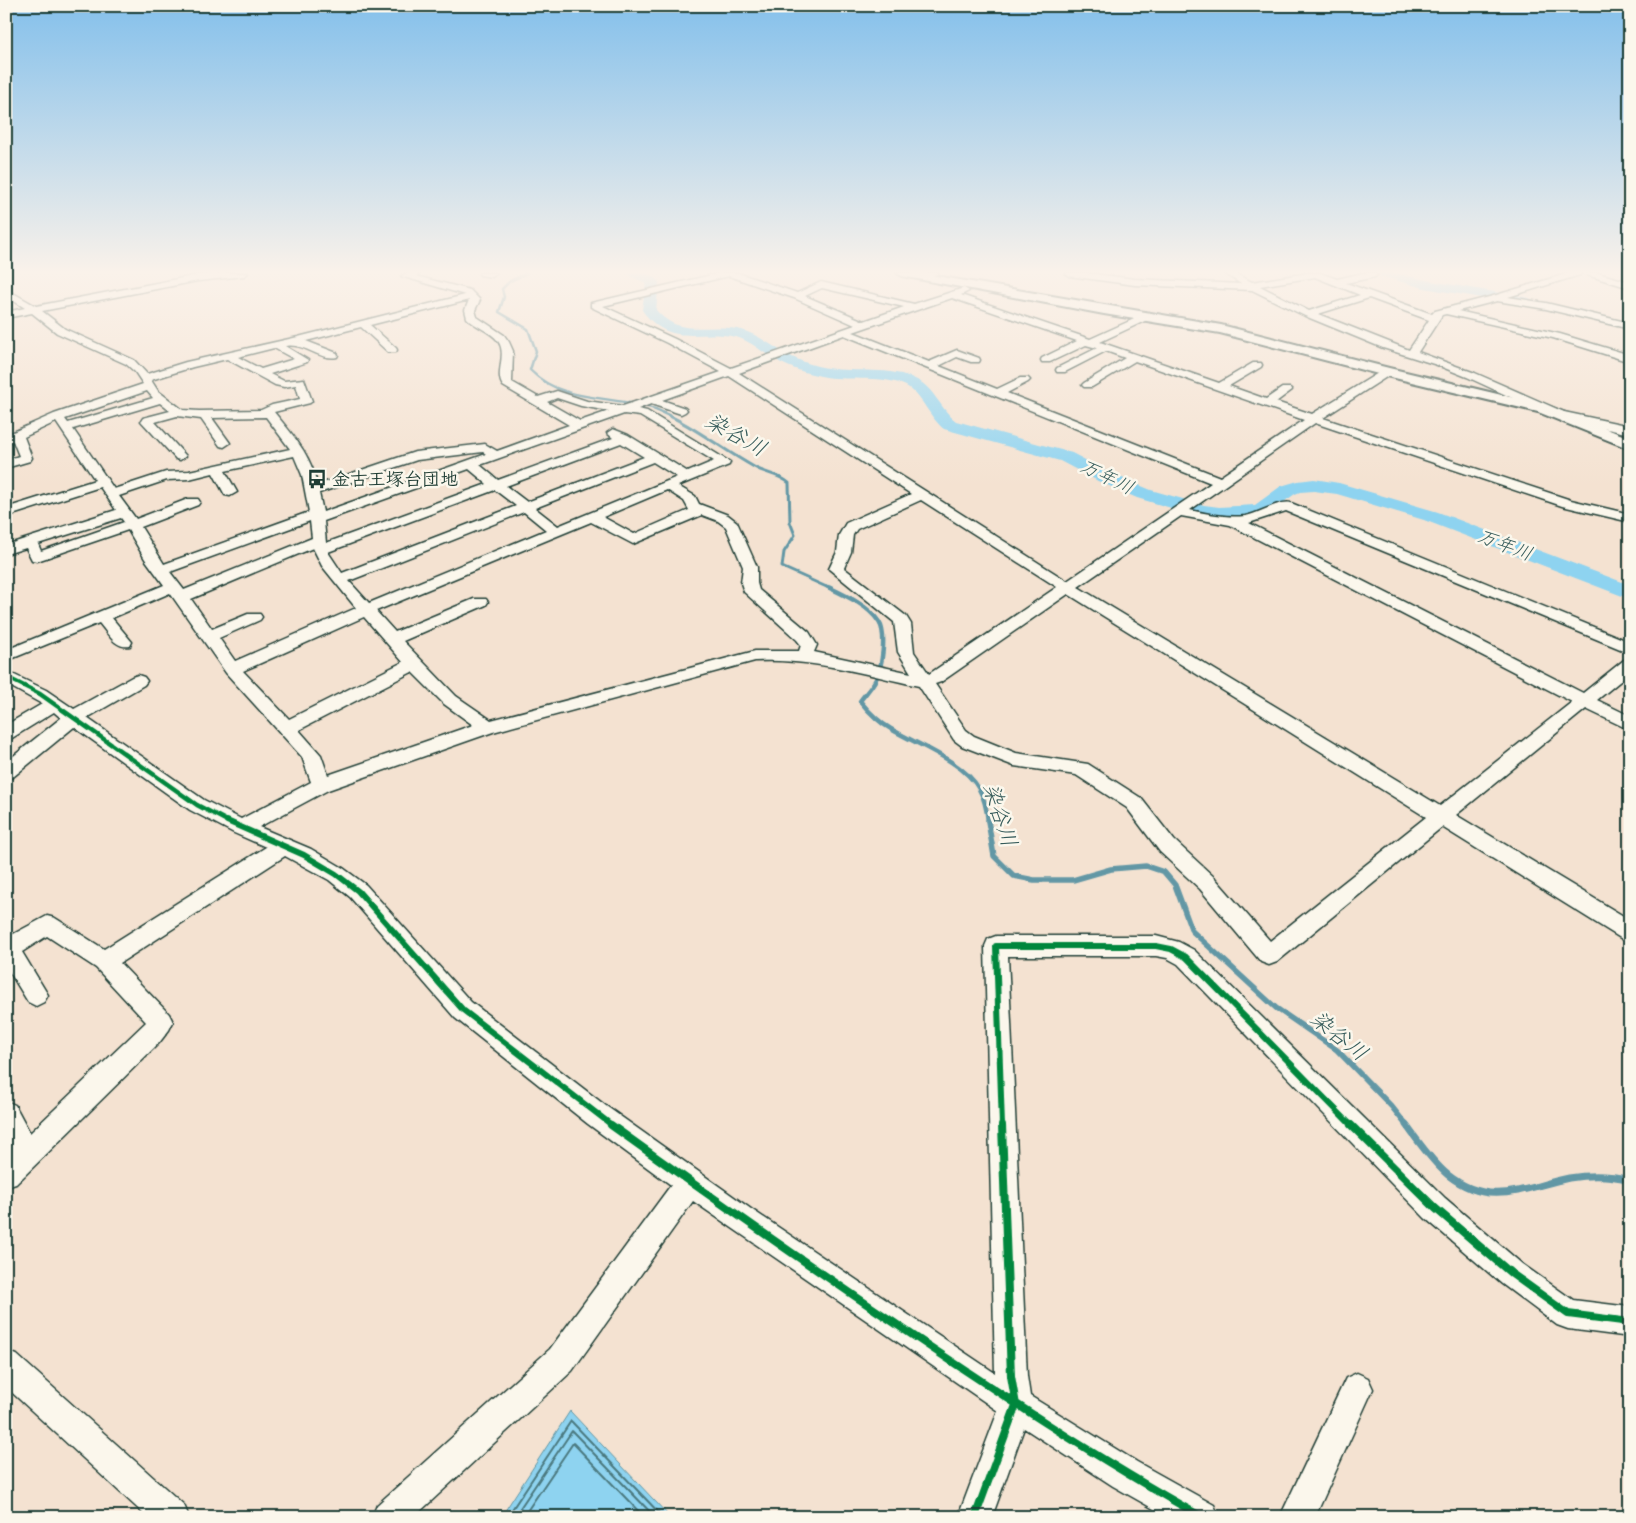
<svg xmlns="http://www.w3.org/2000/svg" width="1636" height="1523" viewBox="0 0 1636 1523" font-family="Caveat,'Klee One',sans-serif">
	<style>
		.water { fill: #8ed3f0; stroke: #6297a5 }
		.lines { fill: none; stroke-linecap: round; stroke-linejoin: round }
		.shore { stroke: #4b797f; stroke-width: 2 }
		.stream-far4 { stroke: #6297a5; stroke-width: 2.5 }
		.stream-far3 { stroke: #6297a5; stroke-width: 3 }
		.stream-far2 { stroke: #6297a5; stroke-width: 4.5 }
		.stream-far1 { stroke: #6297a5; stroke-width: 5.5 }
		.stream { stroke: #6297a5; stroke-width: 7 }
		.river { fill: #8ed3f0; fill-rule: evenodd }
		.minor-casing { stroke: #1f3d34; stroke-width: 3 }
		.major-casing { stroke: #1f3d34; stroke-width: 4 }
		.minor { fill: #fbf7ec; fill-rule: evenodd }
		.major { fill: #fbf7ec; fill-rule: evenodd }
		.cycleway-far2-casing { stroke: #fbf7ec; stroke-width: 8 }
		.cycleway-far1-casing { stroke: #fbf7ec; stroke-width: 9 }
		.cycleway-casing { stroke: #fbf7ec; stroke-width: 11 }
		.cycleway-far2 { stroke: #00873e; stroke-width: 4.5 }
		.cycleway-far1 { stroke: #00873e; stroke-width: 6 }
		.cycleway { stroke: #00873e; stroke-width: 8 }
		.labels { text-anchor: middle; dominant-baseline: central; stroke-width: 5; stroke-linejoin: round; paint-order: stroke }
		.far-poi-label { font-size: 18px; font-weight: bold; fill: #1f3d34; stroke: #fbf7ec; text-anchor: start }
		.far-water-label { font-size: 19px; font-style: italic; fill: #355b5a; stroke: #fbf7ec }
		.water-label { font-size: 22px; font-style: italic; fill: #355b5a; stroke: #fbf7ec }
	</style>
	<rect width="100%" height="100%" fill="#f4e2d1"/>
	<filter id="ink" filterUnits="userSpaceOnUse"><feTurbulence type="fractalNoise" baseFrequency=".02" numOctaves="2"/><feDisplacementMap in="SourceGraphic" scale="10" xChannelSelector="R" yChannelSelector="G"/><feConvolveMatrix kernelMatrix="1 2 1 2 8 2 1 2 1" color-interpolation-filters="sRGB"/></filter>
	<g filter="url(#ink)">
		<path class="water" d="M 570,1411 L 670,1517 L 501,1517 Z"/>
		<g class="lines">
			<path class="shore" d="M 507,1517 L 571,1421 L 663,1517
				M 514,1517 L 572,1431 L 655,1517
				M 523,1517 L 573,1443 L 644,1517"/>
			<path class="stream-far4" d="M 527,273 L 510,281 L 502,289 L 504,297 L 499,312 L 528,329 L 536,351 L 530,370 C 564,405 616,394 657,410"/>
			<path class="stream-far3" d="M 654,409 C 690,423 720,448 754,467 C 766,474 779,474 789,483 L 790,522 L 795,535 L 784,552 L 782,567 L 831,589"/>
			<path class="stream-far2" d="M 828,587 C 845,595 869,606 879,622 C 887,634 882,667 876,679 C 872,687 865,694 860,701 C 869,712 878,722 891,729 C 916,744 965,762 979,789 C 985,799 987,811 988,822"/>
			<path class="stream-far1" d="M 988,821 L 994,856 L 1014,876 L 1034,880 L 1073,880 L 1111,869 L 1146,866 L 1164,872 L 1175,885 L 1192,931 L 1276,1008 L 1337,1050 L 1392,1107 L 1407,1126"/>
			<path class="stream" d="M 1406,1125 C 1418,1141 1432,1162 1448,1175 C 1491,1209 1524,1187 1569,1178 C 1588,1175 1611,1175 1630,1180"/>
			<path class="river" d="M 628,273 C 639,272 652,272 659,282 L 656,310 C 680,338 705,323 737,329 C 757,333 770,345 788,355 C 800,361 814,366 827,368 C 856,373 891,366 917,380 C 934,388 941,410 956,421 L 1072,453 L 1110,473 L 1151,490 L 1204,505 L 1219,507 L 1255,505 L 1281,486 L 1298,481 L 1314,479 L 1339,483 L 1438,512 L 1630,585 L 1630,599 L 1424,520 L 1337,494 L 1314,491 L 1300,492 L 1295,494 L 1268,513 L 1252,517 L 1219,519 L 1202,517 L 1137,498 L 1098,481 L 1060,461 L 944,429 C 929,417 922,395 906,386 C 885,375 850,381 826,377 C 809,374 791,369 776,360 C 763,353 751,341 736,337 C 698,328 670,349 642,310 L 646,283 L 630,276 Z
				M 1378,273 L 1397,273 L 1425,280 L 1529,298 L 1536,302 L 1529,306 L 1424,288 L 1380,276 Z"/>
			<defs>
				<path id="minor" d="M 223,273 L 248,273 L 244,276 L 198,281 L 42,311 L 65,329 L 134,360 L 147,374 L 186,362 L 298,337 L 465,295 L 401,276 L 408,273 L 420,273 L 416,276 L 470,290 L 480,300 L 475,310 L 477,317 L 504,335 L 509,342 L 513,351 L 512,382 L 538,397 L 557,391 L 587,401 L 623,406 L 721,372 L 667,343 L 591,307 L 591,303 L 720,273 L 738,273 L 797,293 L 821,282 L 914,304 L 964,288 L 969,291 L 961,295 L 1090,339 L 1143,315 L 1149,315 L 1149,319 L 1100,342 L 1219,383 L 1253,363 L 1261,363 L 1262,365 L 1261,367 L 1229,386 L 1266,399 L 1282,388 L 1290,388 L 1292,390 L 1276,402 L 1312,414 L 1383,370 L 1391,370 L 1392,372 L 1391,374 L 1323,418 L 1571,500 L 1630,514 L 1630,522 L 1562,506 L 1315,423 L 1190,510 C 1208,514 1227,518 1245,516 C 1259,514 1279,500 1291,503 L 1630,642 L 1630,653 L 1286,511 L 1249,523 L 1583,693 L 1624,660 L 1630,659 L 1630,673 L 1597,700 L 1630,716 L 1630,730 L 1586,709 L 1456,815 L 1630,920 L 1630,941 L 1622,939 L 1442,827 L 1277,962 L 1269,965 L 1261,962 L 1200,889 L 1160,852 L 1127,808 L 1076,775 L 1014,766 L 962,746 L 954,740 L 919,686 C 864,674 812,658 755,661 L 493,732 L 328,790 L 259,827 L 311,849 L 343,868 L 366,885 L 471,1002 L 606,1106 L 751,1209 L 995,1373 L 985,946 L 988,939 L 996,936 L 1156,936 L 1179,942 L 1194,950 L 1445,1198 L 1522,1264 L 1573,1300 L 1630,1307 L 1630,1337 L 1568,1329 L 1557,1325 L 1502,1284 L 1425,1218 L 1178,964 L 1167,958 L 1156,956 L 1008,956 L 1027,1376 L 1030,1396 L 1137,1462 L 1214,1505 L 1219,1517 L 1168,1517 L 1113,1486 L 1024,1428 L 992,1517 L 958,1517 L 998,1411 L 693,1201 L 572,1371 L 414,1517 L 372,1517 L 377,1505 L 550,1349 L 671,1185 L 588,1124 L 455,1018 L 350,897 L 329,880 L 285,856 L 120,963 L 169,1014 L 173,1022 L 169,1030 L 159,1043 L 16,1184 L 6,1187 L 6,1155 L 11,1151 L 6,1141 L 6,1101 L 15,1105 L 30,1133 L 146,1022 L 96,968 L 47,936 L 22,952 L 48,995 L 44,1002 L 36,1006 L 28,1002 L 6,966 L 6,938 L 47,916 L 55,918 L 104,949 L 266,847 L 234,833 L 190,810 L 74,727 L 13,777 L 6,779 L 6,762 L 61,718 L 54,712 L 12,738 L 6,740 L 6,725 L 42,704 L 6,684 L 6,671 L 46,690 L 74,709 L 132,677 L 138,675 L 144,677 L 147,681 L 144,685 L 87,718 L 204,800 L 241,819 L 311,782 L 302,757 L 226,673 L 170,593 L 112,618 L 132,642 L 130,646 C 115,649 108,633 99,623 L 6,661 L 6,650 L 164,585 L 145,559 L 128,530 L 37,561 L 32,560 L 26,548 L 6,554 L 6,545 L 116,510 L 100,487 L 6,517 L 6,508 L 95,480 L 56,422 L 24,437 L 32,458 L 30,461 L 6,468 L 6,460 L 19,456 L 13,441 L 6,444 L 6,435 L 54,414 L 143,384 L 135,372 L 126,364 L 57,333 L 32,313 L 6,318 L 6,312 L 25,308 L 6,296 L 6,289 L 36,306 L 198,275 ZM 729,276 L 794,298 L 855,325 L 731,368 L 675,339 L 603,306 ZM 822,288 L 904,307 L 864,321 L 805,296 ZM 952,298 L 1077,341 L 1042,358 L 1041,360 L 1042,362 L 1050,362 L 1086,345 L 1097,348 L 1057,368 L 1056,370 L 1057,372 L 1065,372 L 1106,351 L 1125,358 L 1084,383 L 1082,385 L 1084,387 L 1092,387 L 1135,361 L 1304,420 L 1220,477 L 1007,393 L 1028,382 L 1030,380 L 1028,378 L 1020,378 L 997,389 L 939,366 L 957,357 L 971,362 L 979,362 L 980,360 L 979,358 L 957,350 L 929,362 L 853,332 ZM 469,300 L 465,310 L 467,318 C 475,327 491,331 498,341 C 508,355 494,373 503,386 L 569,425 L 497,451 L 485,444 L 415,452 L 317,485 C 312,456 292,434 274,412 L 310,403 L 312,401 L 304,379 L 284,381 L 270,374 L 307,362 L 308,360 L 285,346 C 304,342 320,361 337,357 L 338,355 L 337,353 L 306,341 L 361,327 L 388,352 L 396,352 L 397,350 L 396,348 L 370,325 ZM 844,335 L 1211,483 L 1067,581 L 739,373 ZM 274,348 L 294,359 L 261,369 L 238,357 ZM 227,359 L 275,385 L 284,387 L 296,385 L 300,399 L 272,405 L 261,410 L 199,411 L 183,410 L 158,391 L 151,380 L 193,367 ZM 729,376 L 911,494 L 846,523 L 839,535 L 837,552 L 829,569 L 894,622 L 898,652 L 911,673 L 814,652 L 817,645 L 809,632 L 759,590 L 757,583 L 757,567 L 737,522 L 728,515 L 699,504 L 695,496 L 678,486 L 729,465 L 730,462 L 647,411 L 638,409 L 651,404 L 681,414 L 685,412 L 687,410 L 685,408 L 662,400 ZM 147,391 L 153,398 L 68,423 L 65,419 ZM 557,398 L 581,406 L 609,411 L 580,421 L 547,402 ZM 160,403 L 170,411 L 143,418 L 141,421 L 176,459 L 180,460 L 186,456 L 155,422 L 177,416 L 201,419 L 220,446 L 224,447 L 230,443 L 212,418 L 266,417 L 290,449 L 189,471 L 166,472 L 114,489 L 73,429 ZM 624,414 L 640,416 L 714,461 L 688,472 L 628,435 L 613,429 L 607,433 L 613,438 L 498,480 L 480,465 ZM 621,443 L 644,457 L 527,502 L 506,486 ZM 483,452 L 486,454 L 323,512 L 319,493 L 417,460 ZM 294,456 L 302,475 L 309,512 L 164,564 L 141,527 L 198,505 L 200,502 L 198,499 L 188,499 L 136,519 L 119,496 L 167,480 L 189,479 L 213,473 L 225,495 L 230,496 L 237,492 L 225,471 ZM 653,462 L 677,477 L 558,526 L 535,508 ZM 469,469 L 487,484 L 326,543 L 324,521 ZM 495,490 L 516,506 L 342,573 L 328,552 ZM 667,490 L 684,501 L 689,510 L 634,534 L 603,517 ZM 921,500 L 1057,587 L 929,674 L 914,652 L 911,624 L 906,616 L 844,568 L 851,552 L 853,535 L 857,529 ZM 524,512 L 546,530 L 369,603 L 349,581 ZM 702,515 L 718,521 L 726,527 L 743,567 L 741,583 L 744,592 L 797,640 L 801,645 L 799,651 L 755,651 L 491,720 L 456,696 L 403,641 L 486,605 L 488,602 L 486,599 L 474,599 L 395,632 L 376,611 L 591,522 L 633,544 ZM 1181,516 L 1230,525 L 1572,702 L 1440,806 L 1078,587 ZM 121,518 L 124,522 L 41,551 L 38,544 ZM 310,521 L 312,538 L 184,590 L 170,572 ZM 313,548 L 322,566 L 356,608 L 235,661 L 219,638 L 260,620 L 262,617 L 260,614 L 248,614 L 212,629 L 191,599 ZM 1068,594 L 1426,817 L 1270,941 L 1214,877 L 1174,840 L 1141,798 L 1088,764 L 1016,753 L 974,736 L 966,730 L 935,684 L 941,682 ZM 364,617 L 403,662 L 289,719 L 243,671 ZM 412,672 L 444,704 L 473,725 L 328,775 L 321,755 L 299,730 Z
					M 479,273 L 496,273 L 496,274 L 492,277 L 480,275 Z
					M 916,273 L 938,273 C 934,277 922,278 916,277 Z
					M 1065,273 L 1086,273 L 1135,279 L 1241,284 L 1224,273 L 1234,273 L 1252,282 L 1308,273 L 1320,273 L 1337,279 L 1363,273 L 1374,273 L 1377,275 L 1375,277 L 1346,283 L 1432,314 L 1435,311 L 1493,296 L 1569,273 L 1581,273 L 1580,275 L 1508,297 L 1546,303 L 1630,323 L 1630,329 L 1546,309 L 1497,301 L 1458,311 L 1560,334 L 1630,355 L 1630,362 L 1553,338 L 1446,314 L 1442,315 L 1418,352 L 1475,373 L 1564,412 L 1630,426 L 1630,434 L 1556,418 L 1467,377 L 1437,365 L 1383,348 L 1305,316 L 1252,290 L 1135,285 L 1069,276 ZM 1315,277 L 1360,295 L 1309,311 L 1260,286 ZM 1369,298 L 1429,320 L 1409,350 L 1318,314 Z
					M 1586,273 L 1598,273 L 1630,282 L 1630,288 L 1587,275 Z
					M 6,1351 L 17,1355 L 184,1505 L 189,1517 L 147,1517 L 6,1387 Z
					M 1357,1373 L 1368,1378 L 1373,1389 L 1315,1517 L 1280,1517 L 1346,1378 Z"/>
				<path id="major" d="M 897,273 L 919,273 L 1221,325 L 1389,368 L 1548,406 L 1630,438 L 1630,449 L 1538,412 L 1382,375 L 1220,333 L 1104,314 L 902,276 Z"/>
			</defs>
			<use href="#minor" class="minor-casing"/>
			<use href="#major" class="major-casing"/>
			<use href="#minor" class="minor"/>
			<use href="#major" class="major"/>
			<defs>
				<path id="cycleway-far2" d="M 6,677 L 40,694 L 197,805 L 229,822"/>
				<path id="cycleway-far1" d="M 227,821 L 304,855 L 336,874 L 358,891 L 463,1010 L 613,1126
					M 1002,1126 L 996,946 L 1156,946 L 1171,949 L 1186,957 L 1352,1126"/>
				<path id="cycleway" d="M 611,1125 C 707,1194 804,1262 902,1328 C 1000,1394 1098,1459 1202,1517
					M 1351,1125 L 1435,1208 L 1512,1274 L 1568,1314 L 1630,1322
					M 975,1517 L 1016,1405 L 1011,1376 L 1002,1125"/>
			</defs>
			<use href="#cycleway-far2" class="cycleway-far2-casing"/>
			<use href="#cycleway-far1" class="cycleway-far1-casing"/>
			<use href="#cycleway" class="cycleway-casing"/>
			<use href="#cycleway-far2" class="cycleway-far2"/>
			<use href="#cycleway-far1" class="cycleway-far1"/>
			<use href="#cycleway" class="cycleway"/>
		</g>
	</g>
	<linearGradient id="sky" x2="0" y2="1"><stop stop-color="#84c0eb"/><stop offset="0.56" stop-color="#faf2ea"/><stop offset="1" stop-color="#faf2ea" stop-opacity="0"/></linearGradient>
	<rect width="1636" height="486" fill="url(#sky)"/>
	<defs>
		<symbol id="bus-bare" viewBox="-9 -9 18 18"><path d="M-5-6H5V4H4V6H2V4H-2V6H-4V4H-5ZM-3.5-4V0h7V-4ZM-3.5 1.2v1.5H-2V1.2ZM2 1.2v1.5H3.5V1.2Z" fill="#1f3d34" stroke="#fbf7ec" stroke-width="2.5" paint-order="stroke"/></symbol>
	</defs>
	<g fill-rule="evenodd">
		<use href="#bus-bare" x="303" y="465" width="28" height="28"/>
	</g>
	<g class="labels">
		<g class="far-poi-label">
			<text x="332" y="479">金古王塚台団地</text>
		</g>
		<g class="far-water-label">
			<text transform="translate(1107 477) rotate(26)">万年川</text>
			<text transform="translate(1505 545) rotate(21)">万年川</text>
		</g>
		<g class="water-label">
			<text transform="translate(736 435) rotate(29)">染谷川</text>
			<text transform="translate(1000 815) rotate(72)">染谷川</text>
			<text transform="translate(1339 1036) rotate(39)">染谷川</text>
		</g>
	</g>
	<rect width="1636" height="1523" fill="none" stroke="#fbf7ec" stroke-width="25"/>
	<rect x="12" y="12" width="1611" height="1498" fill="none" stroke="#1f3d34" stroke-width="2" filter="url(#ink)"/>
</svg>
